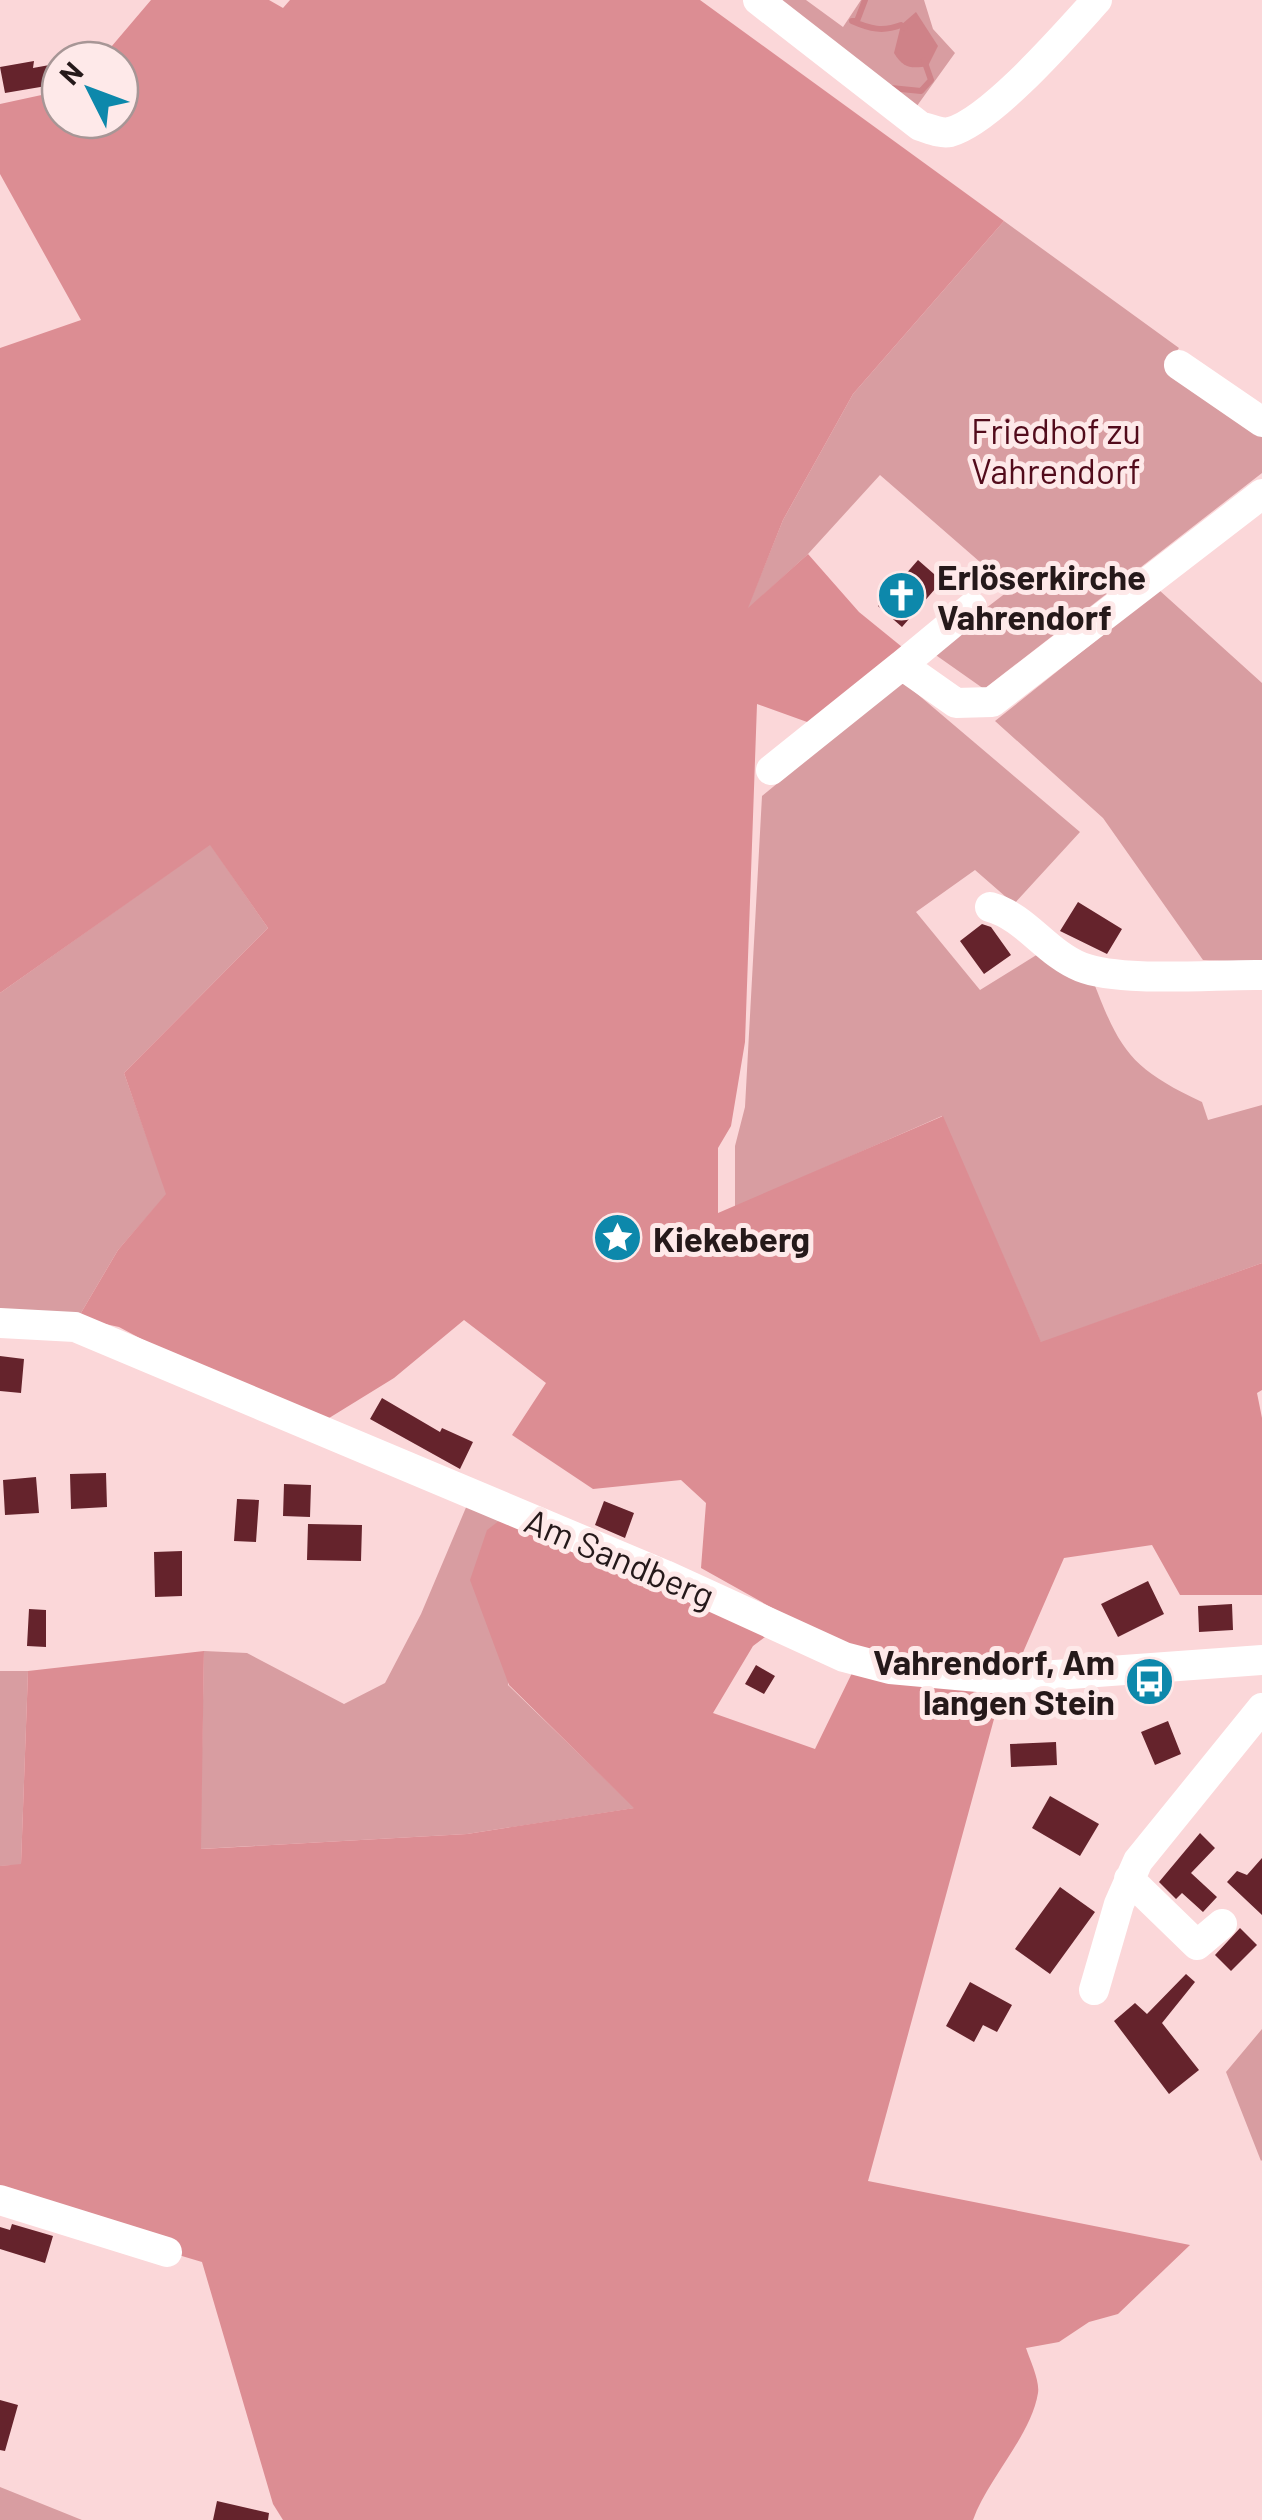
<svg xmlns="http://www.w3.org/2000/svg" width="1262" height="2520" viewBox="0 0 1262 2520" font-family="Barlow,sans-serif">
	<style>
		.green { fill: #d89da1 }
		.forest { fill: #dc8d93 }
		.water { fill: #cf8288 }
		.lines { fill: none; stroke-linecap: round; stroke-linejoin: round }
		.stream { stroke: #cf8288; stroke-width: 6 }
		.building { fill: #65232c }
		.minor { stroke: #fff; stroke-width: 30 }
		.labels { text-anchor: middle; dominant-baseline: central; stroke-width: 10; stroke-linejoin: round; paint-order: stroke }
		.park-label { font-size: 35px; fill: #520b1b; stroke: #fee9e9 }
		.poi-label { font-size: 35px; font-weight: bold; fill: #25191a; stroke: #fee9e9; text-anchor: start }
		.street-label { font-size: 35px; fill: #25191a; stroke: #fee9e9 }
	</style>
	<rect width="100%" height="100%" fill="#fbd7d9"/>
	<path class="green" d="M 779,0 L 806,0 L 843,27 L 861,0 L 924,0 L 933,29 L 955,53 L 914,110 Z
		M 1004,221 L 1179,348 L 1167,364 L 1262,435 L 1262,473 L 984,689 L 930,651 L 1011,589 L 880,475 L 808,554 L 746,611 L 783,520 L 853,394 Z
		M 1159,590 L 1262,683 L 1262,962 L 1203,960 L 1103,818 L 995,721 Z
		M 902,681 L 1080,832 L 1014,904 L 975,870 L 916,912 L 980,990 L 1038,954 L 1092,978 C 1120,1051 1130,1068 1202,1102 L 1208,1120 L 1262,1105 L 1262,1263 L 1041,1343 L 942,1116 L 735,1207 L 735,1146 L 745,1107 L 762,796 Z
		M 210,844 L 268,928 L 124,1073 L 167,1194 L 118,1250 L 78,1318 L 0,1313 L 0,993 Z
		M 470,1498 L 508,1514 L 508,1685 L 635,1808 L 467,1834 L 200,1849 L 204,1651 L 247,1653 L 344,1704 L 385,1683 L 421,1614 Z
		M 0,1671 L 28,1671 L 21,1865 L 0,1866 Z
		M 1262,2029 L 1262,2160 L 1261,2161 L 1226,2072 Z
		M 0,2487 L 82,2520 L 0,2520 Z"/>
	<path class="forest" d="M 151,0 L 269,0 L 283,8 L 290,0 L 700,0 L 1004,221 L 853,394 L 783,520 L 748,608 L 808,554 L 859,612 L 907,651 L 821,727 L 757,704 L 745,1042 L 731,1126 L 718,1148 L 718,1213 L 943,1116 L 1041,1342 L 1262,1263 L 1262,1390 L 1257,1393 L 1262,1418 L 1262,1595 L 1180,1595 L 1152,1545 L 1064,1558 L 994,1719 L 868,2181 L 1190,2245 L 1118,2314 L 1089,2322 L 1059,2342 L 1026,2348 C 1030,2360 1040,2381 1038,2393 C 1031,2436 987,2480 973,2520 L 283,2520 L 273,2504 L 202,2262 L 0,2202 L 0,1866 L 21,1864 L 28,1671 L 204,1651 L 201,1849 L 467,1834 L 634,1808 L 509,1685 L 470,1580 L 487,1530 L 508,1514 L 773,1631 L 753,1646 L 713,1713 L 815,1749 L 852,1673 L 986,1667 L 842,1647 L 701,1568 L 706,1503 L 681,1480 L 593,1489 L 512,1435 L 546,1383 L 464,1320 L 394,1378 L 321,1423 L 265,1405 L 119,1327 L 78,1318 L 118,1250 L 166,1194 L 124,1073 L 268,928 L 210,845 L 0,993 L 0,348 L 81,320 L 0,174 L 0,104 L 60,91 L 60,120 L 120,120 L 120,60 L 100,60 Z"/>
	<path class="water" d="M 916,12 L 938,46 L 928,66 C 911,69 903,68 894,53 L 901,25 Z"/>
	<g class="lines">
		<path class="stream" d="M 865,0 L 857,21 L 852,21 C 870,29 883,32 901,25 L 904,28
			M 891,88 L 921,91 L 931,80 L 924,60"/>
	</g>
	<path class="building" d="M 34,61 L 33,68 L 55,64 L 58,84 L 5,93 L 0,67 Z
		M 918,560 L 942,581 L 902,627 L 878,606 Z
		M 1078,902 L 1122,929 L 1107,954 L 1060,931 Z
		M 982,924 L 991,927 L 1011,955 L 984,974 L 960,941 Z
		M 0,1356 L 24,1359 L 21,1393 L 0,1391 Z
		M 382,1398 L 440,1432 L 442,1428 L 473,1442 L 460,1469 L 370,1419 Z
		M 106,1473 L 107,1507 L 71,1509 L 70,1474 Z
		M 36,1477 L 39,1513 L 5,1515 L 3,1480 Z
		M 284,1484 L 311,1485 L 310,1517 L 283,1516 Z
		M 237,1499 L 259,1500 L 256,1542 L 234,1541 Z
		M 604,1501 L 634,1513 L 625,1538 L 595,1525 Z
		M 308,1524 L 362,1525 L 361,1561 L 307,1560 Z
		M 182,1551 L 182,1596 L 155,1597 L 154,1552 Z
		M 1148,1581 L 1164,1614 L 1118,1637 L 1101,1604 Z
		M 1232,1604 L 1233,1630 L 1199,1632 L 1198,1606 Z
		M 29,1609 L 46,1610 L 46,1647 L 27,1646 Z
		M 756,1665 L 775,1676 L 764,1694 L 745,1684 Z
		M 1168,1721 L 1181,1754 L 1155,1765 L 1141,1732 Z
		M 1056,1742 L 1057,1765 L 1011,1767 L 1010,1744 Z
		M 1050,1796 L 1099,1824 L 1080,1856 L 1032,1828 Z
		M 1200,1833 L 1215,1848 L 1191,1873 L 1217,1897 L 1203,1912 L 1182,1893 L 1176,1899 L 1159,1882 Z
		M 1262,1858 L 1262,1915 L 1227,1882 L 1237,1871 L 1247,1875 Z
		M 1060,1887 L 1095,1912 L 1050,1974 L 1015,1949 Z
		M 1240,1928 L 1257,1945 L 1231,1971 L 1215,1955 Z
		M 1186,1974 L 1195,1982 L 1162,2023 L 1199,2070 L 1169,2094 L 1114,2021 L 1135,2003 L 1147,2014 Z
		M 970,1982 L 1012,2005 L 997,2032 L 983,2025 L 974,2042 L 946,2026 Z
		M 12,2224 L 53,2236 L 45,2263 L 0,2249 L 0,2227 L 10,2230 Z
		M 0,2400 L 18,2405 L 5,2451 L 0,2450 Z
		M 217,2501 L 269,2513 L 268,2520 L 213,2520 Z"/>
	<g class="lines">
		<path class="minor" d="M 758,0 L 920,126 C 930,129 941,134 950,132 C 991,121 1067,33 1097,0
			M 1179,365 L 1262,422
			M 902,665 L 972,607
			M 771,770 L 902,665 L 956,703 L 992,702 L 1262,494
			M 990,907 C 1026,917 1046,953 1081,967 C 1122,983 1215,974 1262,975
			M 0,1323 L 75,1327 L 665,1575 L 844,1657 L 890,1669 L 1000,1679 L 1262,1660
			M 1129,1879 L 1197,1945 L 1222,1924
			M 1094,1990 L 1119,1904 L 1138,1861 L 1262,1708
			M 0,2200 L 167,2252"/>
	</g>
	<defs>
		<symbol id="church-disc" viewBox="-11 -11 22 22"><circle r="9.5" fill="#0d88ab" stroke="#fee9e9"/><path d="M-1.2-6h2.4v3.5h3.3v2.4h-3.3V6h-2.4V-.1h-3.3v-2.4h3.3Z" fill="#fff"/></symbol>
		<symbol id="sight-disc" viewBox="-11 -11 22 22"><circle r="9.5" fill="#0d88ab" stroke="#fee9e9"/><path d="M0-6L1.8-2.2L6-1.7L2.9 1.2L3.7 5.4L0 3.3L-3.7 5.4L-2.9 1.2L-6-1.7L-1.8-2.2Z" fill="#fff"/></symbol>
		<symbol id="bus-disc" viewBox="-11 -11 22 22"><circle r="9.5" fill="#0d88ab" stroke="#fee9e9"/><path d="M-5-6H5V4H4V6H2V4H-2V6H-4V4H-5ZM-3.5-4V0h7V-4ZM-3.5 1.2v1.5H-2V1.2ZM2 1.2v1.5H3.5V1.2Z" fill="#fff"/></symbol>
	</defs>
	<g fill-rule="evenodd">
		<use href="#church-disc" x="874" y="568" width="55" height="55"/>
		<use href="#sight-disc" x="590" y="1210" width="55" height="55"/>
		<use href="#bus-disc" x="1122" y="1654" width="55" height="55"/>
	</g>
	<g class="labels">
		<g class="park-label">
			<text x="1056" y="430">Friedhof zu<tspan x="1056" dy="40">Vahrendorf</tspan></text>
		</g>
		<g class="poi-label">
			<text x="937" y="576">Erlöserkirche<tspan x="937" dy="40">Vahrendorf</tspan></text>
			<text x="653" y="1238">Kiekeberg</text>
			<text x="1115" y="1661" text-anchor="end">Vahrendorf, Am<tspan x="1115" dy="40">langen Stein</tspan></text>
		</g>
		<g class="street-label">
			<text transform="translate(620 1557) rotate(23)">Am Sandberg</text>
		</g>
	</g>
	<g transform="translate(90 90) rotate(312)"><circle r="48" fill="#fee9e9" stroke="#a79696" stroke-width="2.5"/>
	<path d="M0-8L18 38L0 25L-18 38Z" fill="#0d88ab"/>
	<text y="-15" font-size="28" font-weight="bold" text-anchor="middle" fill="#25191a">N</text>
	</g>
</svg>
